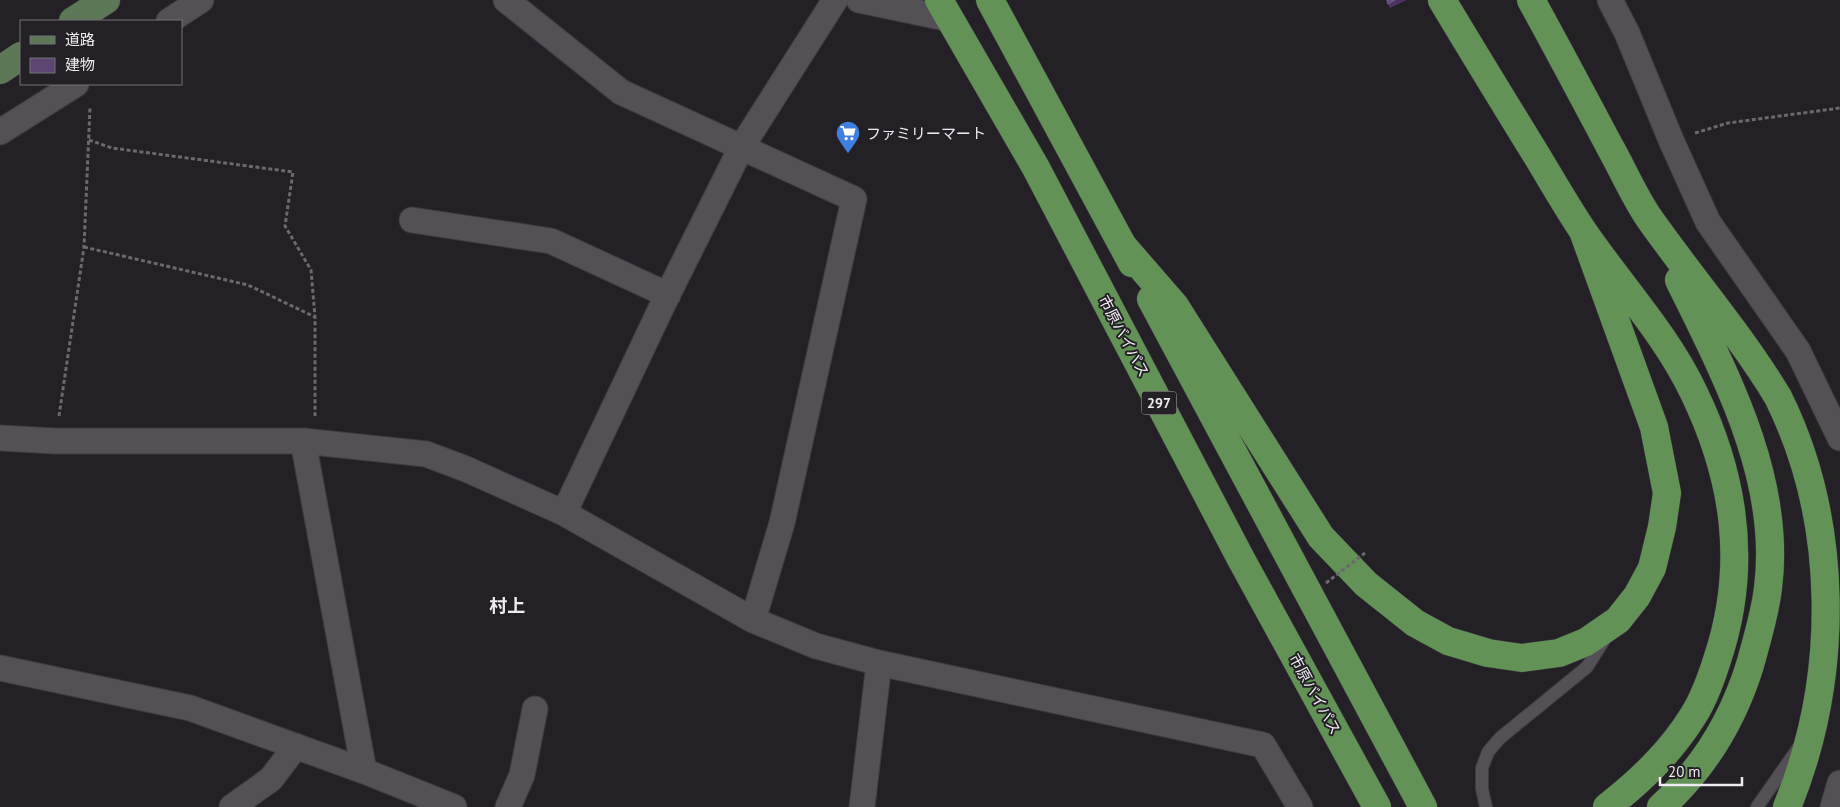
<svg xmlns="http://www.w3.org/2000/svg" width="1840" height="807" viewBox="0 0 1840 807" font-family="'PT Sans','Noto Sans JP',sans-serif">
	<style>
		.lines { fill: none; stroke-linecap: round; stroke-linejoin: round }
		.lane-casing { stroke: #3e3c40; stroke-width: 14 }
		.street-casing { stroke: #3e3c40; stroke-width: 27 }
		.primary-casing { stroke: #3e3c40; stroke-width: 29 }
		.highway-casing { stroke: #3e3c40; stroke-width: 29 }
		.path { stroke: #6b696d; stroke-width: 3; stroke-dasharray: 4 2.5; stroke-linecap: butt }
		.lane { stroke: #535056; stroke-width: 12 }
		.street { stroke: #535056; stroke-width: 25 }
		.primary { stroke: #5d7857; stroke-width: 28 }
		.highway { stroke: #639257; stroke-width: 28 }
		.path-bridge { stroke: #6b696d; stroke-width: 3; stroke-dasharray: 4 2.5; stroke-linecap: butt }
		.wall { fill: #4c3264 }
		.building { fill: #5e4673; stroke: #746086 }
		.labels { text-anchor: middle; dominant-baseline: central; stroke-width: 4; stroke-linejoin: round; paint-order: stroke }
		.shield { fill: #232126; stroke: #b1afb3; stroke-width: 1 }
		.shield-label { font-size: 14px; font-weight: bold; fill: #eeecf0 }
		.poi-label { font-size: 15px; fill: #eeecf0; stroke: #232126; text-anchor: start }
		.street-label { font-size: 15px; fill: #eeecf0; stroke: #232126 }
		.quarter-label { font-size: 18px; font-weight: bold; fill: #eeecf0; stroke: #232126 }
	</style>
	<rect width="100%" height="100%" fill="#232126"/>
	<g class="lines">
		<defs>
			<path id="lane" d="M 1486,807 L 1482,789 L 1482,768 L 1488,752 L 1500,738 L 1587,667 L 1606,637
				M 1757,807 L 1801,744"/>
			<path id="street" d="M 506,0 L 621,92 L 854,199 L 782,523 L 753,620
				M 859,0 L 950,19
				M 1610,0 L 1627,33 L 1671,140 L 1708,222 L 1798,351 L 1840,438
				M 169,21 L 201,0
				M 0,132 L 76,84
				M 412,220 L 551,241 L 668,295
				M 0,438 L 55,441 L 303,441 L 426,454 L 466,469 L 564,513 L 753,620 L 816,646 L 879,663 L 1263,745 L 1300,807
				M 303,441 L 364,771
				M 564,513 L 664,302 L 741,148 L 835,0
				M 0,668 L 190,708 L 364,771 L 454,807
				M 232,807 L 271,779 L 296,746
				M 508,807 L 522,775 L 535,709
				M 862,807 L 879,663
				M 1833,807 L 1840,783"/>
			<path id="primary" d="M 73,21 L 106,0
				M 0,70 L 21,56"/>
			<path id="highway" d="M 939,0 L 1036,168 L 1241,559 L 1377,807
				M 990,0 L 1132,263
				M 1442,0 C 1473,52 1505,104 1537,156 C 1552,181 1567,207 1583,231 C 1620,285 1666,334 1694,393 C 1736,480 1748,568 1717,660 C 1711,679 1704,699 1693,716 C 1670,753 1640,781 1607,807
				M 1531,0 C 1558,49 1584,98 1610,147 C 1623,170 1634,196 1649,218 C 1691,278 1740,334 1778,397 C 1840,522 1840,678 1787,807
				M 1123,246 L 1175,306 L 1321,537 L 1366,584 L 1415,623 L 1448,641 L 1488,653 L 1522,658 L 1559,653 L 1586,642 L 1618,620 L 1637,596 L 1652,568 L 1662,527 L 1667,493 L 1654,427 L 1583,231
				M 1151,299 L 1423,807
				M 1661,807 C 1704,768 1733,720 1750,665 C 1757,639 1765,614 1768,588 C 1782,479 1725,374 1679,280"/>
		</defs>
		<use href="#lane" class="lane-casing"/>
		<use href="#street" class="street-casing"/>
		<use href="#primary" class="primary-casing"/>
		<use href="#highway" class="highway-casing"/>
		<path class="path" d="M 1695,133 L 1728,123 L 1840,108
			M 89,140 L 112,148 L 293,172 L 285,226 L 311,270 L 315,317 L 315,416
			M 84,247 L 248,285 L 315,317
			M 59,416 L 84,247 L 90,107"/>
		<use href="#lane" class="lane"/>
		<use href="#street" class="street"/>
		<use href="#primary" class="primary"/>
		<use href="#highway" class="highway"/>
		<path class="path-bridge" d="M 1326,583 L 1365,553"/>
	</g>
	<path class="wall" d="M 1386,0 L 1407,0 L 1390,8 Z"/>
	<path class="building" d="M 1387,0 L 1395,0 L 1388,4 Z"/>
	<defs>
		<symbol id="supermarket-pin" viewBox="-11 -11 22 30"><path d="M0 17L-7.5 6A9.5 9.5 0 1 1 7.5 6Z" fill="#3f7fe0" stroke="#232126"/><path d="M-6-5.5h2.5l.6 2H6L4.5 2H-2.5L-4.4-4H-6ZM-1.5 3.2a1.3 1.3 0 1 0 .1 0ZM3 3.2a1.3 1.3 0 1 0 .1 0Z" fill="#fff"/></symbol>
	</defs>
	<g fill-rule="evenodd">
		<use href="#supermarket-pin" x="834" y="119" width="28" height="38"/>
	</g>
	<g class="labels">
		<rect class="shield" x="1141.5" y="391.5" width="35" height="23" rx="4"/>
		<g class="shield-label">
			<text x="1159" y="403">297</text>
		</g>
		<g class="poi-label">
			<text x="866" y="133">ファミリーマート</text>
		</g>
		<g class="street-label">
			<text transform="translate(1124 336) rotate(62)">市原バイパス</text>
			<text transform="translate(1315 694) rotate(61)">市原バイパス</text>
		</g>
		<g class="quarter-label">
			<text x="507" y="605">村上</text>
		</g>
	</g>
	<rect x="20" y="20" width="162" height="65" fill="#232126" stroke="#747277"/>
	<rect x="30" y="36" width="25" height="8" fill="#5d7857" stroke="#747277"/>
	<text x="65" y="45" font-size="15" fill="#eeecf0">道路</text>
	<rect x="30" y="58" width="25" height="15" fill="#5e4673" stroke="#747277"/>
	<text x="65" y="70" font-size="15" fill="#eeecf0">建物</text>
	<path d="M1660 777v8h82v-8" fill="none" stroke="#eeecf0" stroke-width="2.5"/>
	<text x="1668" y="777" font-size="15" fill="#eeecf0" stroke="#232126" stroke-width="4" paint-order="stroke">20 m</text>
</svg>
